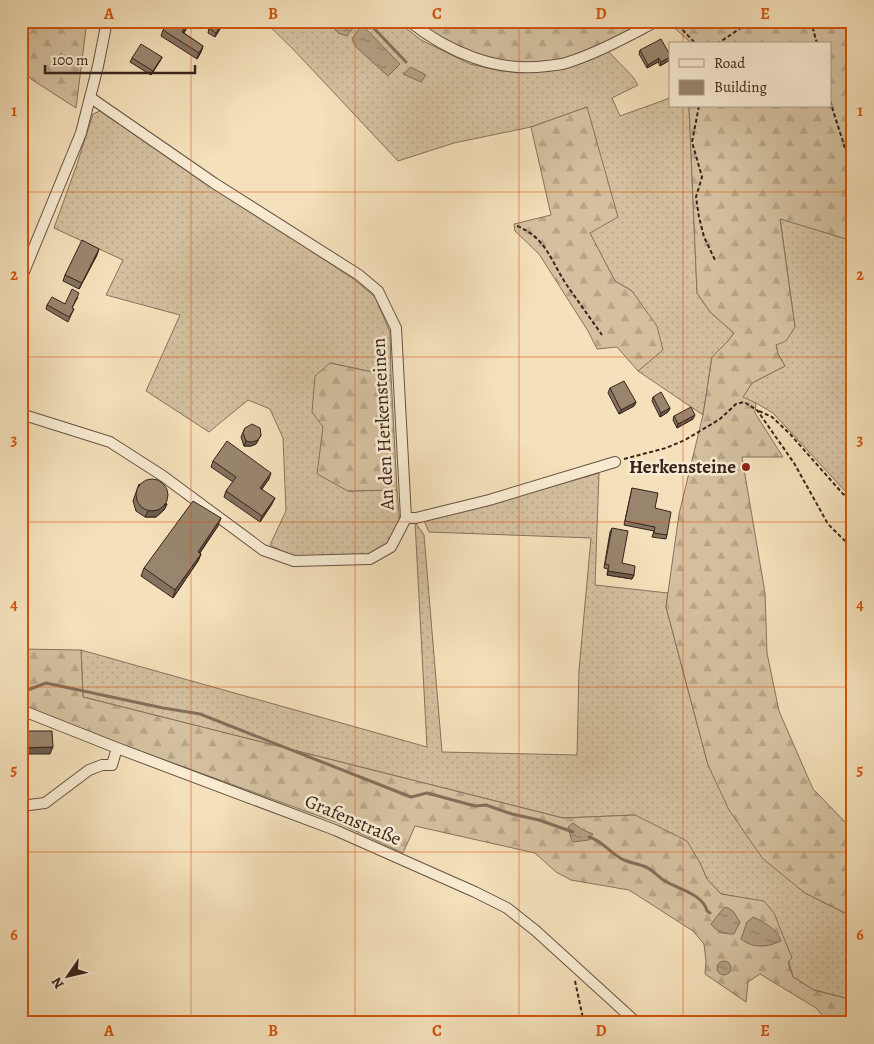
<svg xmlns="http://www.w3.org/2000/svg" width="874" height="1044" viewBox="0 0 874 1044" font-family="Alegreya,serif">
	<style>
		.grass { fill: url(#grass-dots); stroke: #86725d }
		.forest { fill: url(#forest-firs); stroke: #86725d }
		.water { fill: url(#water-ripples); stroke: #826e5a }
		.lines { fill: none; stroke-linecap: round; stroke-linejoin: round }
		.stream { stroke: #826e5a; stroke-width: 3 }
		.minor-casing { stroke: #665243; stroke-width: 12 }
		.path { stroke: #37231b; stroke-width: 2; stroke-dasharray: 4 2.5; stroke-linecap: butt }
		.minor { stroke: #f8ebd2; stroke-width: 10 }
		.wall { fill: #84725f; stroke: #37231b }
		.shaded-wall { fill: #6b5d4d; stroke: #37231b }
		.building { fill: #99856e; stroke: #37231b }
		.grid { fill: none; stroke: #d6540e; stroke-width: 1; stroke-opacity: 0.55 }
		.poi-dot { fill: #8f2418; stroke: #f8ebd2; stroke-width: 2 }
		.labels { text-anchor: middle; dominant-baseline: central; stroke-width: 5; stroke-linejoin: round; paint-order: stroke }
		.street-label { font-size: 19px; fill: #37231b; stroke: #f8ebd2 }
		.poi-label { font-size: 19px; font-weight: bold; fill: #37231b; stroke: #f8ebd2; text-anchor: end }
		.neatline { fill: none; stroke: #d6540e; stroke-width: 2 }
		.grid-label { font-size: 16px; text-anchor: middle; font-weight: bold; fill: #d6540e }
	</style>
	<defs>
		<pattern id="grass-dots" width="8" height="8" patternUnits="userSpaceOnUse" patternTransform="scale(1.25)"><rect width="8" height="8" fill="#d4c09f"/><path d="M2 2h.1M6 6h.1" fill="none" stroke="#b7a588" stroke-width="1.8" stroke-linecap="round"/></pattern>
		<pattern id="forest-firs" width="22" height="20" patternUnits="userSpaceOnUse" patternTransform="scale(1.25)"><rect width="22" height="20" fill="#d4c09f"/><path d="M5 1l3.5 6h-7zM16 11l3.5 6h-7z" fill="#b7a588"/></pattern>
		<pattern id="water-ripples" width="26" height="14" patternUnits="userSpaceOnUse" patternTransform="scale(1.25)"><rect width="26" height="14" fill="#b4a084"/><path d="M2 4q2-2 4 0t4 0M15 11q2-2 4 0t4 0" fill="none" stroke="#93826b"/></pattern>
	</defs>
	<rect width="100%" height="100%" fill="#f4e0ba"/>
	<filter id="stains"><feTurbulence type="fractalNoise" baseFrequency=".004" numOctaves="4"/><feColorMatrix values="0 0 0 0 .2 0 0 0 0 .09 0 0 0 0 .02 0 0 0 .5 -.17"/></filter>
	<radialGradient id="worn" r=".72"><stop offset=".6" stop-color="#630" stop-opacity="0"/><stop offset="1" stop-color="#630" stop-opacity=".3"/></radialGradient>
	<path class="grass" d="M 264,21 L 397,21 L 421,40 L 470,64 L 501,71 L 534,72 L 567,67 L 606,49 L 633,77 L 638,85 L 612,98 L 620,116 L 670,98 L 670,106 L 689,106 L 697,293 L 710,312 L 734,333 L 728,341 L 712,357 L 703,415 L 638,371 L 663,349 L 632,291 L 615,281 L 589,232 L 587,107 L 531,127 L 454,143 L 398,161 L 292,48 Z
		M 100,111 L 352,278 L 375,297 L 390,332 L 391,376 L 330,363 L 323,427 L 348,491 L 397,490 L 400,524 L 389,543 L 369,555 L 293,557 L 270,545 L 286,511 L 283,438 L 270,409 L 248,400 L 209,432 L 146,391 L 180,315 L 106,295 L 123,260 L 54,228 L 76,167 L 93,114 Z
		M 780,218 L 853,241 L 853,495 L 845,491 L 773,413 L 756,403 L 742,398 L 752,383 L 785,366 L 778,354 L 776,345 L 795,327 Z
		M 599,473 L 595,585 L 668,593 L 666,607 L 708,765 L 805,893 L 853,917 L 853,1000 L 814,990 L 793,977 C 785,950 782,923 764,902 L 721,894 L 707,879 L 700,863 L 635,815 L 563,818 L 83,697 L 81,650 L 427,747 L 415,522 L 424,535 L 442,752 L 577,755 L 579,670 L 591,538 L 429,532 L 423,519 L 491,504 Z"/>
	<path class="forest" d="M 21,21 L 87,21 L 76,108 L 31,79 L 21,67 Z
		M 427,21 L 663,21 L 606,49 L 566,61 L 534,65 L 474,56 L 429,30 Z
		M 667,21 L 853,21 L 853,241 L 780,219 L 795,327 L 786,341 L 776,345 L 778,354 L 785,366 L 752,383 L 743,397 L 756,403 L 755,413 L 783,457 L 742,457 L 765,593 L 767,653 L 779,711 L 813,789 L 853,830 L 853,917 L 805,893 L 763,859 L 729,810 L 708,765 L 666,607 L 679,514 L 703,415 L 712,357 L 728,341 L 734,333 L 710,312 L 697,293 L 689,106 L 830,106 L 830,44 L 692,44 Z
		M 587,107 L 618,217 L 590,233 L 615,281 L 632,291 L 657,326 L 663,350 L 638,371 L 617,347 L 597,349 L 588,331 L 539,254 L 515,231 L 514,224 L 551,215 L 531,127 Z
		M 330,363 L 391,376 L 397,490 L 348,491 L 317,474 L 323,427 L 312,412 L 315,376 Z
		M 21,649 L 81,650 L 83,697 L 563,818 L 635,815 L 687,841 L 700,863 L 707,879 L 721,894 L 764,901 L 774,913 L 792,958 L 788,962 L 793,977 L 814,990 L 853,1000 L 853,1023 L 829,1023 L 816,1008 L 760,974 L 748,982 L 746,1002 L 705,974 L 706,961 L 704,944 L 693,931 L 629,890 L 571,880 L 556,872 L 535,853 L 415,826 L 403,853 L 338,823 L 121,744 L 21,705 Z"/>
	<path class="water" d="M 338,21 L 355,21 L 357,23 L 347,36 L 338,33 L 334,28 Z
		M 361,26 L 367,30 L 400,64 L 388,76 L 356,47 L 352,39 Z
		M 411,67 L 426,75 L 421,82 L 403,74 Z
		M 573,823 L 583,830 L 593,834 L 589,840 L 573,842 L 571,838 L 568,827 Z
		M 726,907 L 733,911 L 740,922 L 734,934 C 723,934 717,932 711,924 L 722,910 Z
		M 753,917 C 764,922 777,929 781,941 C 768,947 753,949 741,939 L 747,922 Z
		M717 968a7 7 0 1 1 14 0a7 7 0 1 1-14 0Z"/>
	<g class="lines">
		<path class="stream" d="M 367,21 L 406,62
			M 21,691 L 25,691 L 46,683 L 163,708 L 200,714 L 411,797 L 427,793 L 475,806 L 486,805 L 512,814 L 539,820 L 573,832
			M 589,837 C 603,841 611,854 624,860 C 631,863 639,864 646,867 C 653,870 658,877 665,881 C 678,889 703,894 707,911 L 710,913"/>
		<defs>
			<path id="minor" d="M 409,21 C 448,52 497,73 547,66 C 554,65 560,65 566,63 C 598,53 628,36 657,21
				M 21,279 L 81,133 L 98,66 L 107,21
				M 21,414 L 110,442 L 163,476 L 263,550 L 294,561 L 370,559 L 391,547 L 406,518 L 396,328 L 378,291 L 359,275 L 214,183 L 91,98
				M 406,518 L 416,518 L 489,500 L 615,462
				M 21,710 L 117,748 L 335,830 L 475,892 L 507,908 L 536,931 L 637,1023
				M 21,806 L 45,803 L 89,770 L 102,765 L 112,765 L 117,748"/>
		</defs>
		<use href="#minor" class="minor-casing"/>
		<path class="path" d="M 673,21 L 677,24 L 696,44
			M 811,21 L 817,44
			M 717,44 L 751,21
			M 830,101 L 853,173
			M 699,106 L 692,142 L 702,177 L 696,197 L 699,217 L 704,237 L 715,260
			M 517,226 C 546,238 550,259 566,284 C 578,301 590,318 602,335
			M 759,411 L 772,417 L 790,434 L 843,494 L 853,499
			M 624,459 L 666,448 L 685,440 L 720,419 L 736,404 L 744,402 L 757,410 L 794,463 L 828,524 L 844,540 L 853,547
			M 575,981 L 584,1023"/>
		<use href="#minor" class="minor"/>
	</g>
	<path class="wall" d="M 191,21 L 184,33 L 203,46 L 201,52 L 197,59 L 161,36 L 163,30 Z
		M 225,21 L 215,37 L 208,33 L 209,28 Z
		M 640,50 L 670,60 L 660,66 L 658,62 L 647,68 L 639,54 Z
		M 162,57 L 160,61 L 151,75 L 130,62 L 132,58 Z
		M 97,255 L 79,289 L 63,281 L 65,275 Z
		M 78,297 L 72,308 L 74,309 L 72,313 L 68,322 L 46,309 L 47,305 L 65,304 Z
		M 610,388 L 636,402 L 634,406 L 619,414 L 608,393 Z
		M 653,397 L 670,408 L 668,412 L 660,417 L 652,401 Z
		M 674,416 L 693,419 L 677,428 L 673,420 Z
		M 245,428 L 261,435 L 256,444 L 251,446 L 244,446 L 241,437 Z
		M 213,461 L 269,479 L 262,489 L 272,504 L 260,522 L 224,497 L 226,491 L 233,482 L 211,467 Z
		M 139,484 L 167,504 L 164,510 L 156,517 L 145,517 L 136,511 L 133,501 Z
		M 632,488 L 655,508 L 667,535 L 666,539 L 652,537 L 654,531 L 624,525 Z
		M 218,526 L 200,553 L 201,554 L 198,561 L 173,598 L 141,576 L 144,568 Z
		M 612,528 L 622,563 L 634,575 L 632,579 L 607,575 L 608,569 L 604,568 L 610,532 Z"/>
	<path class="shaded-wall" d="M 189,21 L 191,21 L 180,38 L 182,32 Z
		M 224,21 L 225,21 L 215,37 L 216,33 Z
		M 203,46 L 201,52 L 197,59 L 199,53 Z
		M 162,57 L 160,61 L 151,75 L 153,71 Z
		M 670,57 L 670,60 L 660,66 L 661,62 Z
		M 659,58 L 658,62 L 647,68 L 648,65 Z
		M 99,249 L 97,255 L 79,289 Z
		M 636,402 L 634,406 L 619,414 L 621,410 Z
		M 670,408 L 668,412 L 660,417 L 661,413 Z
		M 695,415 L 693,419 L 677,428 L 678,424 Z
		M 261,435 L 256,444 L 251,446 L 244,446 L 246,441 Z
		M 271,473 L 269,479 L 258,494 L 260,488 Z
		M 275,498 L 272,504 L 260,522 L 262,516 Z
		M 167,504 L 164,510 L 156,517 L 145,517 L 148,511 Z
		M 221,518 L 218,526 L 195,559 L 198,552 Z
		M 201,554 L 198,561 L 173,598 L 175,590 Z
		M 608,571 L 634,575 L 632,579 L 607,575 Z
		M 53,747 L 50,754 L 21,754 L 21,748 Z"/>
	<path class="building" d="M 169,21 L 189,21 L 182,32 L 203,46 L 199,53 L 163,30 Z
		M 214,21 L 224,21 L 216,33 L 209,28 Z
		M 661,39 L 670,55 L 670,57 L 661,62 L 659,58 L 648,65 L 640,50 Z
		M 141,44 L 162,57 L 153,71 L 132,58 Z
		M 82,240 L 99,249 L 82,283 L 65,275 Z
		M 72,289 L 79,293 L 72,308 L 74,309 L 69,317 L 47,305 L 52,297 L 65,304 Z
		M 624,381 L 636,402 L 621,410 L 610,388 Z
		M 661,392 L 670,408 L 661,413 L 653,397 Z
		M 691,407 L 695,415 L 678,424 L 674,416 Z
		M 252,424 L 260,428 L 261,435 L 258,440 L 252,442 L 246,441 L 243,433 L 245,428 Z
		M 227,441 L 271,473 L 260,488 L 275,498 L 262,516 L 226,491 L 236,477 L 213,461 Z
		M136 495a16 16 0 1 1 32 0a16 16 0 1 1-32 0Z
		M 632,488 L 658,493 L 655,508 L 671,512 L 667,535 L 654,533 L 655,527 L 625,521 Z
		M 193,501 L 221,518 L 198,552 L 201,554 L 175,590 L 144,568 Z
		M 612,528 L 628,531 L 622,563 L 635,566 L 634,575 L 608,571 L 609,565 L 605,564 Z
		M 21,731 L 52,731 L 53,747 L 21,748 Z"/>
	<path class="grid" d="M 191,21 L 191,1023M 355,21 L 355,1023M 519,21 L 519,1023M 683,21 L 683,44M 683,106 L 683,1023M 21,192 L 853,192M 21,357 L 853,357M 21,522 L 853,522M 21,687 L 853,687M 21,852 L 853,852"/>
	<circle class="poi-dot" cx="746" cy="467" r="5"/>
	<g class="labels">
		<g class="street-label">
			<text transform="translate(383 424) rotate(-93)">An den Herkensteinen</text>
			<text transform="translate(353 820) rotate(23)">Grafenstraße</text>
		</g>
		<g class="poi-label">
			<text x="736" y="467">Herkensteine</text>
		</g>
	</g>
	<rect width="874" height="1044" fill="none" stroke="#f4e0ba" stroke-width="55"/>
	<rect x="669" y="42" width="162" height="65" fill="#f8ebd2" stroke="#ab9b89"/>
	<rect x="679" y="59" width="25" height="8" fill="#f8ebd2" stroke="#ab9b89"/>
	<text x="714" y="68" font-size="15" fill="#37231b">Road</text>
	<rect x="679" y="80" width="25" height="15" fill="#99856e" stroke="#ab9b89"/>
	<text x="714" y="92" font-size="15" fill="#37231b">Building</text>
	<g transform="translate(68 976) rotate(236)" stroke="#f8ebd2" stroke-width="4" paint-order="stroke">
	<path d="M0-4L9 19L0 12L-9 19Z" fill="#37231b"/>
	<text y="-8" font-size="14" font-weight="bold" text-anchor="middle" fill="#37231b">N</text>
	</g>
	<path d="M45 65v8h150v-8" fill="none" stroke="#37231b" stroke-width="2.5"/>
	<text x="52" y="65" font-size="15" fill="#37231b" stroke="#f8ebd2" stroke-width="4" paint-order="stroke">100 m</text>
	<rect x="28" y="28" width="818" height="988" class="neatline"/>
	<g class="grid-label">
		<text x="109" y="19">A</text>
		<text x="273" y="19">B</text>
		<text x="437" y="19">C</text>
		<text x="601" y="19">D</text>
		<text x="765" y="19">E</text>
		<text x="14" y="116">1</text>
		<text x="860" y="116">1</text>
		<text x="14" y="280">2</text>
		<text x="860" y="280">2</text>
		<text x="14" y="445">3</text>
		<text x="860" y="445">3</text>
		<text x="14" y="610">4</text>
		<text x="860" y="610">4</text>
		<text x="14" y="775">5</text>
		<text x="860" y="775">5</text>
		<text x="14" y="940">6</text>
		<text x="860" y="940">6</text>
		<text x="109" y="1036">A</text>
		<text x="273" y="1036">B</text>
		<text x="437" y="1036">C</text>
		<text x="601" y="1036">D</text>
		<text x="765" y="1036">E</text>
	</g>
	<rect width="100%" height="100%" filter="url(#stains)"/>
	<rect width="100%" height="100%" fill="url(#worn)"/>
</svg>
